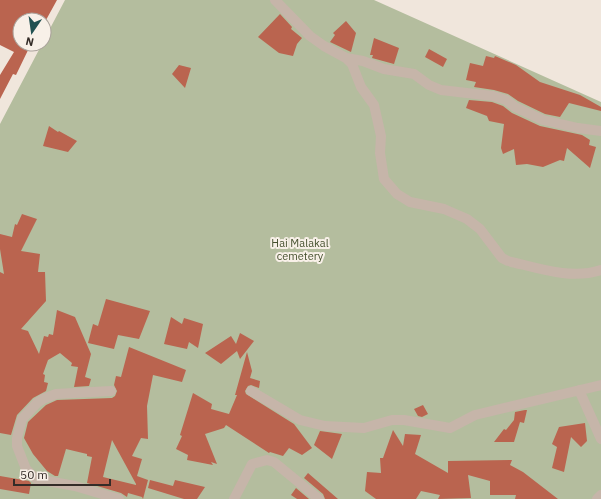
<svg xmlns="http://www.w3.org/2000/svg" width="601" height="499" viewBox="0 0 601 499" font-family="'IBM Plex Sans',sans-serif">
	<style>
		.green { fill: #b4bd9e }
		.building { fill: #ba644f; fill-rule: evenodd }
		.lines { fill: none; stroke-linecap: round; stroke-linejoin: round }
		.street { stroke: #c6b5a9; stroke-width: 10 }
		.labels { text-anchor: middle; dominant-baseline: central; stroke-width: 4; stroke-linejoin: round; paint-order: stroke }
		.park-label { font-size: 11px; fill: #45502e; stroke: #f8f0e8 }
	</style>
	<rect width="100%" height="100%" fill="#f0e6dc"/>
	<path class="green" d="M 65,0 L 374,0 L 601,102 L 601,499 L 0,499 L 0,124 L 42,44 L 44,44 L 44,40 Z"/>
	<path class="building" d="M 0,0 L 57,0 L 46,20 L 20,20 L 20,44 L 31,44 L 16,75 L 13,74 L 0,99 L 0,75 L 14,52 L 0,45 Z
		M 280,14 L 292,27 L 291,29 L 302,38 L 297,44 L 293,56 L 279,53 L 258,37 Z
		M 346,21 L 356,33 L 351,52 L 330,42 L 335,35 L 333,33 Z
		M 374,38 L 399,48 L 394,64 L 372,58 L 373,55 L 370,55 Z
		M 429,49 L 447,59 L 443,67 L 425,57 Z
		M 486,56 L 494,58 L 495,56 L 516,65 L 540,82 L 580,95 L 601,107 L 601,111 L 569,103 L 560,117 L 545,114 L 518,101 L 508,94 L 494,90 L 474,87 L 476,82 L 466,80 L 470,63 L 483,66 Z
		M 179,65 L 191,68 L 185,88 L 172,74 Z
		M 469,100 L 492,102 L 503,106 L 512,113 L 540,126 L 582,135 L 590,140 L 589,145 L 596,147 L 590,168 L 567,148 L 564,161 L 560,160 L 543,167 L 527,164 L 516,165 L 514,149 L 503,154 L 501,148 L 504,124 L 489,121 L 487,116 L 466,108 Z
		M 49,126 L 58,132 L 59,131 L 77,141 L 68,152 L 43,146 Z
		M 22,214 L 37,219 L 21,251 L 40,254 L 38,272 L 45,272 L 46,301 L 21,329 L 28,331 L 39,354 L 44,336 L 48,337 L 49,334 L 53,335 L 57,310 L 75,317 L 91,354 L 85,377 L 91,379 L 89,386 L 74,387 L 78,367 L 71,366 L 72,363 L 60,353 L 48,360 L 43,374 L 45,375 L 44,382 L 48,383 L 46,391 L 33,398 L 17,415 L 11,435 L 0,433 L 0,272 L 4,274 L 0,249 L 0,234 L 12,237 L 15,224 L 17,225 Z
		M 106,299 L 150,311 L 139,339 L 118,335 L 114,349 L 88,343 L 93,324 L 98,326 Z
		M 171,317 L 182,324 L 184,318 L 203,324 L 198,348 L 189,342 L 187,349 L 164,344 Z
		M 240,333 L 254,341 L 240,359 L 237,351 L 221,364 L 205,353 L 231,336 L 236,344 Z
		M 129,347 L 186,370 L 182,382 L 153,375 L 147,406 L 148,439 L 141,438 L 132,456 L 142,459 L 137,476 L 148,480 L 143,499 L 142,497 L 128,493 L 127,497 L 121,493 L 87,483 L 92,457 L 87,456 L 87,454 L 66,449 L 58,476 L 55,476 L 47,471 L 33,454 L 24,438 L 28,422 L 46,405 L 57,400 L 112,398 L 115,396 L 117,391 L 114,385 L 116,376 L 121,377 ZM 112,440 L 136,484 L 136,485 L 103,477 Z
		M 247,352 L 252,371 L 250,378 L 260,381 L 259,388 L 251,385 L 248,386 L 245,391 L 246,394 L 294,424 L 312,448 L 302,455 L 289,448 L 283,456 L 270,452 L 269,453 L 226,425 L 224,428 L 205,434 L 217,464 L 211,462 L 213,465 L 187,460 L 188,455 L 176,449 L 182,436 L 180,435 L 193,393 L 212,404 L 211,409 L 229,414 L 237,395 L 235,395 Z
		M 423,405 L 428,414 L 422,417 L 418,416 L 414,409 Z
		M 525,410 L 527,410 L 524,423 L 520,422 L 514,442 L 494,442 L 504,429 L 506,430 L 514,420 L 515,412 Z
		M 585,423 L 587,441 L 581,447 L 571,437 L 564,472 L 552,468 L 557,447 L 552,444 L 559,427 Z
		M 393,430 L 403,446 L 405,434 L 421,435 L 415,454 L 448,473 L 448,461 L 512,460 L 510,465 L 523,472 L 558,499 L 515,499 L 516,495 L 490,495 L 490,481 L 468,475 L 471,498 L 438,499 L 440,495 L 421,491 L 416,499 L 376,499 L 365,491 L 367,472 L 381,473 L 380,458 L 383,458 Z
		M 320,431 L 342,434 L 332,459 L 314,445 Z
		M 308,473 L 338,499 L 325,499 L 323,494 L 304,478 Z
		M 0,476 L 29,481 L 31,483 L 29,494 L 0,489 Z
		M 150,480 L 173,486 L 175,480 L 205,487 L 197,499 L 184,499 L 148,488 Z
		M 296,488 L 309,499 L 297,499 L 291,495 Z"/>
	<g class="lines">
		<path class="street" d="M 275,0 L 310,36 L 324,46 L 346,58 L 352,64 L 361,87 L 374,105 L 381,136 L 380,153 L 384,179 L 397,194 L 410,202 L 444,209 L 467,219 L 480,229 L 502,258 L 508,261 C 538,268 571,280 601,270
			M 346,58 L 363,61 L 384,69 L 414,74 L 429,85 L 441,90 L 493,96 L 506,100 L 515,107 L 543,120 L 578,128 L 601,131
			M 579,390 L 601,439
			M 111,391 L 56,394 L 43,399 L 37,403 L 22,419 L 17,438 L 17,446 L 26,469 L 36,479 L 75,486 L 119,499
			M 251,391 L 300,420 L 325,426 L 364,428 L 392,420 L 404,420 L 450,428 L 475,415 L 601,385
			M 234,499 L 252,464 L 267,460 L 274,462 L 319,499
			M 597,499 L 601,495"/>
	</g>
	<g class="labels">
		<g class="park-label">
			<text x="300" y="243">Hai Malakal<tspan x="300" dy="13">cemetery</tspan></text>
		</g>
	</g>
	<g transform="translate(32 32) rotate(193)"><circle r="19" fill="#f8f0e8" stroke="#aaa29b"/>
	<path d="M0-3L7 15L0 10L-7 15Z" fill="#225152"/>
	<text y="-6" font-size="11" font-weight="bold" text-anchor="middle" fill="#342c28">N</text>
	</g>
	<path d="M14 479v6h96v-6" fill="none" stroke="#342c28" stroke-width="2"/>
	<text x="20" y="479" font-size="12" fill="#342c28" stroke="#f8f0e8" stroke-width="3" paint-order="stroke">50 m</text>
</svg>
